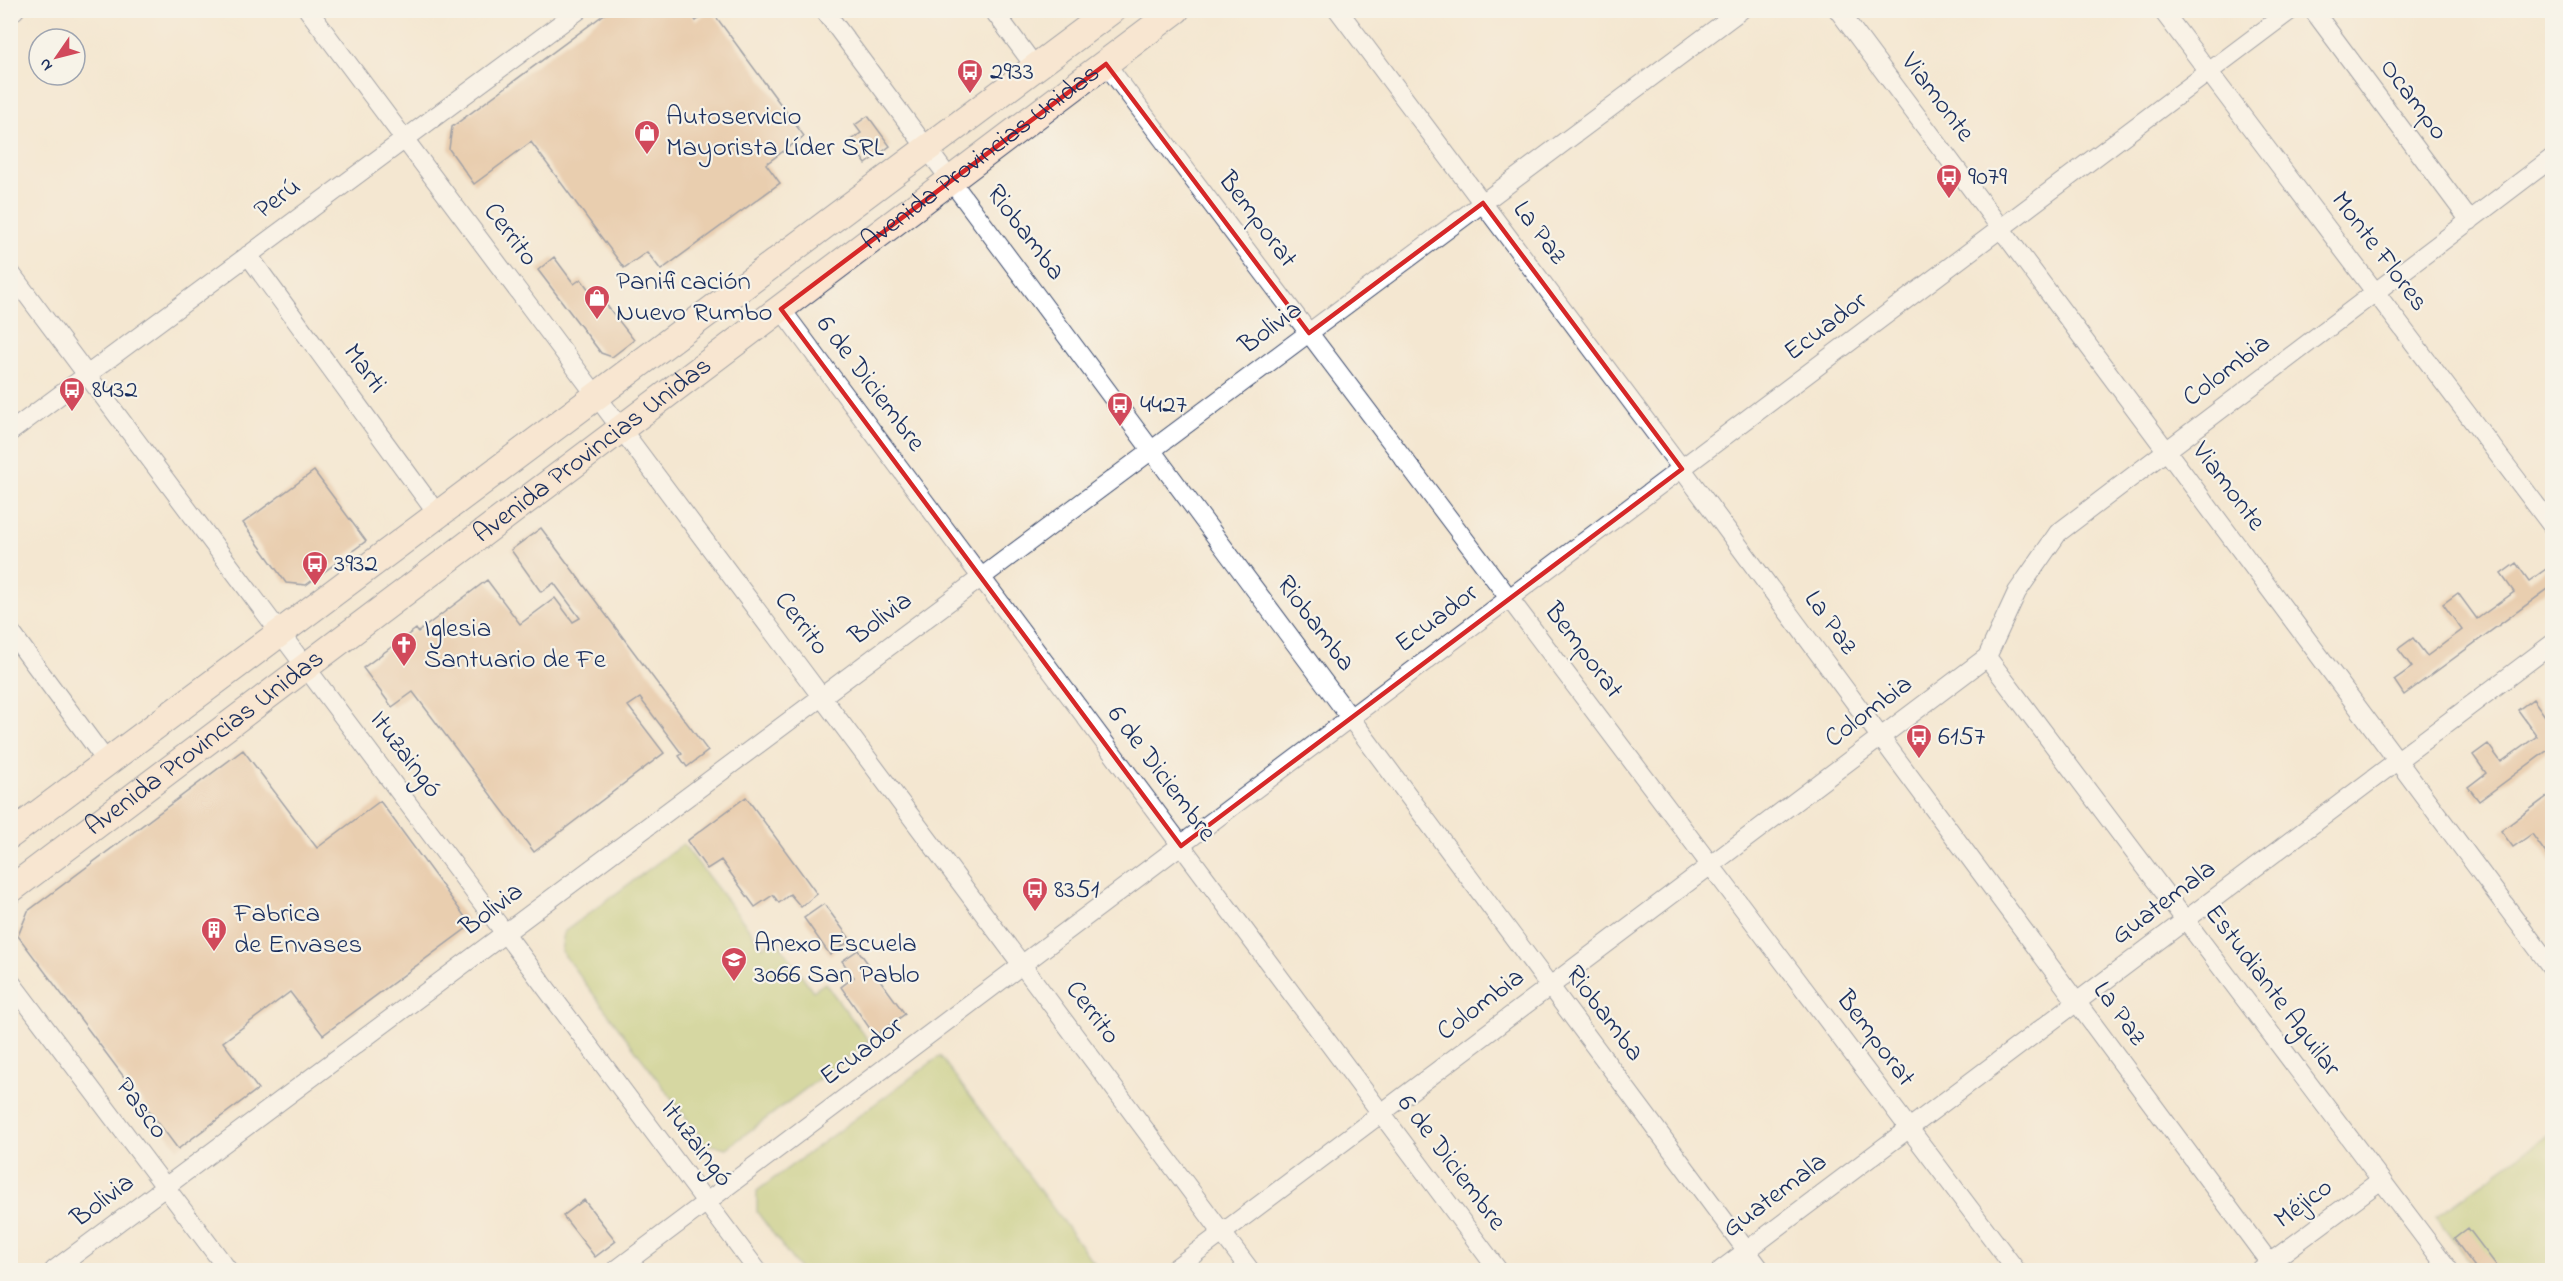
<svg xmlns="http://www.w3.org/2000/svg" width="2563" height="1281" viewBox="0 0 2563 1281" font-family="'Indie Flower',sans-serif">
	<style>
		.green { fill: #b1c468; stroke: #667a63; stroke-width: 1.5 }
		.building { fill: #dcaf86 }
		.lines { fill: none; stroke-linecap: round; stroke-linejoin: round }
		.minor-casing { stroke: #3c4b6f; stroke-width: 20 }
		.secondary-casing { stroke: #3c4b6f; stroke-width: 29 }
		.minor { stroke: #fff; stroke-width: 18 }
		.secondary { stroke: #fce5d0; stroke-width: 27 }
		.marked { fill: none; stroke: #d62828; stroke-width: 4.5; stroke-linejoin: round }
		.labels { text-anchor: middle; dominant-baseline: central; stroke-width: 4.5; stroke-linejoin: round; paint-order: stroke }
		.poi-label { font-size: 27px; fill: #1b2f5e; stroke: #f7f3e8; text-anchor: start }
		.street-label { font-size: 27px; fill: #1b2f5e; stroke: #f7f3e8 }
	</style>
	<rect width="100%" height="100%" fill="#f7f3e8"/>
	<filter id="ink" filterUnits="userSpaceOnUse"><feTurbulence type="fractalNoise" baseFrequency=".0167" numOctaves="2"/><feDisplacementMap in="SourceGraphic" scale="12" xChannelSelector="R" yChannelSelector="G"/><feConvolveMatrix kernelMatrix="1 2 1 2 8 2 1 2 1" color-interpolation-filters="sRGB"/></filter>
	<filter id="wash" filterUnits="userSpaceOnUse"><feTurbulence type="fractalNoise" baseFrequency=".008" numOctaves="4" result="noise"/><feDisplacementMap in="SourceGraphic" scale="24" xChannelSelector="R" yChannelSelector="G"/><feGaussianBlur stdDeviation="1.35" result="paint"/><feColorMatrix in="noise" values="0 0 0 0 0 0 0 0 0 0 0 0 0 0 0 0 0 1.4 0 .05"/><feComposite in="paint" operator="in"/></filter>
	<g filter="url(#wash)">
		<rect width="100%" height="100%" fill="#f4e7d1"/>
		<path class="green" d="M 683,844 L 763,947 L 775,938 L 813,991 L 825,983 L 869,1041 L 727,1148 L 706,1144 L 561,951 L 564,932 Z
			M 940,1056 L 1099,1270 L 800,1270 L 757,1212 L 757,1191 Z
			M 2552,1132 L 2552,1270 L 2476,1270 L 2436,1217 Z"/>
		<g id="blocks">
			<path class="building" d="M 610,10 L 688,10 L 696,21 L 711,10 L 804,136 L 766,164 L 780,183 L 661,270 L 647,252 L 624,268 L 531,142 L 474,184 L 449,149 L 452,127 Z
				M 868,116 L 890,146 L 866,164 L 849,141 L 861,133 L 855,125 Z
				M 554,257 L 574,284 L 581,279 L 597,301 L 601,298 L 634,340 L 612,357 L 601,353 L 538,270 Z
				M 314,471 L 366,541 L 306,585 L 286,583 L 243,523 Z
				M 541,528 L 708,751 L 687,767 L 679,756 L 682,754 L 640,698 L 628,706 L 664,753 L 534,852 L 413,692 L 392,707 L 363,668 L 416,629 L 418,632 L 487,580 L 520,624 L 555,598 L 573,622 L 580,618 L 554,583 L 541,592 L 511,550 Z
				M 2516,563 L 2529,581 L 2549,567 L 2552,571 L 2552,586 L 2404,695 L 2394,680 L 2412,667 L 2398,649 L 2413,638 L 2427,656 L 2462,630 L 2443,604 L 2458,593 L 2477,619 L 2514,592 L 2501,574 Z
				M 2533,699 L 2552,726 L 2552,747 L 2479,801 L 2468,787 L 2486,773 L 2473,755 L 2488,744 L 2501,762 L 2537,736 L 2518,710 Z
				M 243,750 L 317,848 L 380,801 L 471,925 L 323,1035 L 290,992 L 223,1042 L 258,1089 L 178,1149 L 18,936 L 28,911 Z
				M 2552,793 L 2552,818 L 2550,820 L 2552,824 L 2552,862 L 2532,834 L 2513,847 L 2501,831 Z
				M 746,797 L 817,894 L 801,907 L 790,894 L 779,903 L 773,895 L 755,907 L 721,860 L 707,869 L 687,841 Z
				M 824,904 L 851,940 L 830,955 L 804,918 Z
				M 858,950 L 905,1014 L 875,1036 L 841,987 L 854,977 L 842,961 Z
				M 584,1200 L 616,1241 L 595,1257 L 563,1216 Z
				M 2468,1228 L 2500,1270 L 2477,1270 L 2454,1239 Z"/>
		</g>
	</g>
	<g filter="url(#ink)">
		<use href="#blocks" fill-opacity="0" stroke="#3c4b6f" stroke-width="1.5"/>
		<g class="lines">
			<defs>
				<path id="minor" d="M 308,10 L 1250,1270
					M 824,10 L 1761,1270
					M 993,10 L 1036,68
					M 1338,10 L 1682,469 L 2275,1270
					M 1838,10 L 2552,968
					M 2162,10 L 2552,526
					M 2313,10 L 2470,221
					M 10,14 L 15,10
					M 1106,64 L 2016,1270
					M 248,255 L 438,515
					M 10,272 L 757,1270
					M 781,309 L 1498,1270
					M 10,432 L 579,10
					M 10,631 L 107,762
					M 1987,657 L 2449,1270
					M 10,981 L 228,1270
					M 54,1270 L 1741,10
					M 616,1270 L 2291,10
					M 1173,1270 L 1987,657 L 2017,592 L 2058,533 L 2552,158
					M 1721,1270 L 2552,644
					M 2260,1270 L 2381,1180"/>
				<g id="secondary">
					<path d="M 10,835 L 1112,10"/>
					<path id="s1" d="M 10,890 L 1176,10"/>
				</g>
			</defs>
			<use href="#minor" class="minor-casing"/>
			<use href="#secondary" class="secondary-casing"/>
			<use href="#minor" class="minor"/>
			<use href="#secondary" class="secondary"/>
		</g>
	</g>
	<path d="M0 0H2563V1281H0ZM 1106,64 L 1309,333 L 1483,203 L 1682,469 L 1181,846 L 781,309 Z" fill="#f4e7d1" fill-opacity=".55" fill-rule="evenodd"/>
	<path class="marked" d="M 1106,64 L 1309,333 L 1483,203 L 1682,469 L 1181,846 L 781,309 Z"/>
	<defs>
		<symbol id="bus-pin" viewBox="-11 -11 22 30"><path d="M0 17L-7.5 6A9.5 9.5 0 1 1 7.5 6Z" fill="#d1495b" stroke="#f7f3e8"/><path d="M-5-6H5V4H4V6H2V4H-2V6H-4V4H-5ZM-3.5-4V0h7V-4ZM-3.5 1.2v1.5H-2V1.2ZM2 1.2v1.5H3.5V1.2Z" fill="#fff"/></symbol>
		<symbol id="shop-pin" viewBox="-11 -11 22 30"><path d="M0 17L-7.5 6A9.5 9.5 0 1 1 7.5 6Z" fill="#d1495b" stroke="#f7f3e8"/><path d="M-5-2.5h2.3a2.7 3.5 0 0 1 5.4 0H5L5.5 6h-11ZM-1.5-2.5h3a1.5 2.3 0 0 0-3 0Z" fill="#fff"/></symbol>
		<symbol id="church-pin" viewBox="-11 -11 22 30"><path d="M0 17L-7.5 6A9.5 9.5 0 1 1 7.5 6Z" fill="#d1495b" stroke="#f7f3e8"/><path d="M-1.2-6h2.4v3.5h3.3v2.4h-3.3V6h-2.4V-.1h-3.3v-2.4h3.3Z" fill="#fff"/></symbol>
		<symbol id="building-pin" viewBox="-11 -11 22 30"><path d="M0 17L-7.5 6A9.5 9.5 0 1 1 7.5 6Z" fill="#d1495b" stroke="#f7f3e8"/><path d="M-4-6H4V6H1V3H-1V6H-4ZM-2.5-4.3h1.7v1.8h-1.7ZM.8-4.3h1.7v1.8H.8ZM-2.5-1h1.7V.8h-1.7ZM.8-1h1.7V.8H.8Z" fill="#fff"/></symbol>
		<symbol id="school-pin" viewBox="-11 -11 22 30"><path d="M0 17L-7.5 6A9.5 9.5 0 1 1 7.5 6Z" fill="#d1495b" stroke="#f7f3e8"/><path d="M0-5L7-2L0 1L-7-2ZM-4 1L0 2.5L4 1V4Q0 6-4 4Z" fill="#fff"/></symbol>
	</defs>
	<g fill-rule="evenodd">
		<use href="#bus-pin" x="955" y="57" width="30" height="40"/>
		<use href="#shop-pin" x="632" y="118" width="30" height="40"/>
		<use href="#bus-pin" x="1934" y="162" width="30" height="40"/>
		<use href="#shop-pin" x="582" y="283" width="30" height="40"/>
		<use href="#bus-pin" x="57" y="375" width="30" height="40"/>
		<use href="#bus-pin" x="1105" y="390" width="30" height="40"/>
		<use href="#bus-pin" x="300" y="549" width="30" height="40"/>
		<use href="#church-pin" x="389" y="630" width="30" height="40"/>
		<use href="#bus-pin" x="1904" y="722" width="30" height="40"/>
		<use href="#bus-pin" x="1020" y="875" width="30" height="40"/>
		<use href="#building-pin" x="199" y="915" width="30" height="40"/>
		<use href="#school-pin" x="719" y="945" width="30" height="40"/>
	</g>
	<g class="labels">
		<g class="poi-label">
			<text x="990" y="72">2933</text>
			<text x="666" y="117">Autoservicio<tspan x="666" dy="31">Mayorista Líder SRL</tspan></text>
			<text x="1968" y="177">9079</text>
			<text x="616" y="282">Panificación<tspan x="616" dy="31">Nuevo Rumbo</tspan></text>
			<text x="92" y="390">8432</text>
			<text x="1140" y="405">4427</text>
			<text x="334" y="564">3932</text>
			<text x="424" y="629">Iglesia<tspan x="424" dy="31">Santuario de Fe</tspan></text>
			<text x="1938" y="737">6157</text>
			<text x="1054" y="890">8351</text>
			<text x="234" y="914">Fabrica<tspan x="234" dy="31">de Envases</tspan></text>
			<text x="754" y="944">Anexo Escuela<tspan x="754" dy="31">3066 San Pablo</tspan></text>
		</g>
		<g class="street-label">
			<text transform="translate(1937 98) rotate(53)">Viamonte</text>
			<text transform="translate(2413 100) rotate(53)">Ocampo</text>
			<text stroke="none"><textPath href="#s1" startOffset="1216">Avenida Provincias Unidas</textPath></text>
			<text transform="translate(278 199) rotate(-37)">Perú</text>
			<text transform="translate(1257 220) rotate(53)">Bemporat</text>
			<text transform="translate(1025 233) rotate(53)">Riobamba</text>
			<text transform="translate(1539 233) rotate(53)">La Paz</text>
			<text transform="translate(510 235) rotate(53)">Cerrito</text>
			<text transform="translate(2379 252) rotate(53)">Monte Flores</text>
			<text transform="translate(1826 327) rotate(-37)">Ecuador</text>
			<text transform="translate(1271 328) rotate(-37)">Bolivia</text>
			<text transform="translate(364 369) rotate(54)">Marti</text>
			<text transform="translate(2227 371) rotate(-37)">Colombia</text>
			<text transform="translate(870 384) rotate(53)">6 de Diciembre</text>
			<text stroke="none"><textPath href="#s1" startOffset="730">Avenida Provincias Unidas</textPath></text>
			<text transform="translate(2228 487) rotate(53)">Viamonte</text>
			<text transform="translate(881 619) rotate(-37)">Bolivia</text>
			<text transform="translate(1437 619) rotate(-37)">Ecuador</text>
			<text transform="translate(1830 623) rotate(54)">La Paz</text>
			<text transform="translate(801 624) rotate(53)">Cerrito</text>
			<text transform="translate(1315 624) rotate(53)">Riobamba</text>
			<text transform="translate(1583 651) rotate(53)">Bemporat</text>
			<text transform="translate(1869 712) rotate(-37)">Colombia</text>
			<text stroke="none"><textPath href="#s1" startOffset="244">Avenida Provincias Unidas</textPath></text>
			<text transform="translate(405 755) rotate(53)">Ituzaingó</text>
			<text transform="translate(1161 774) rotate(53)">6 de Diciembre</text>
			<text transform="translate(2164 903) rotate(-37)">Guatemala</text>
			<text transform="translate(492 910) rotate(-37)">Bolivia</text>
			<text transform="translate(2272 991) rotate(53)">Estudiante Aguilar</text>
			<text transform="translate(1481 1005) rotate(-37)">Colombia</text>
			<text transform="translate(1092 1013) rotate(53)">Cerrito</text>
			<text transform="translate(1604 1014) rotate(53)">Riobamba</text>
			<text transform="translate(2119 1014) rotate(54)">La Paz</text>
			<text transform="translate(1875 1039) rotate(53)">Bemporat</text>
			<text transform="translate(862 1052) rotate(-37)">Ecuador</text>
			<text transform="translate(141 1109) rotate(53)">Pasco</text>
			<text transform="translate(696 1144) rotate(53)">Ituzaingó</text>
			<text transform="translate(1451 1163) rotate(53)">6 de Diciembre</text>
			<text transform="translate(1775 1196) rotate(-37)">Guatemala</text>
			<text transform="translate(103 1201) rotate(-37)">Bolivia</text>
			<text transform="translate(2304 1204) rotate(-37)">Méjico</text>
		</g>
	</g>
	<rect width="2563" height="1281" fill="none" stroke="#f7f3e8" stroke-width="36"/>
	<g transform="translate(57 57) rotate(235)"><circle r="28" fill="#f7f3e8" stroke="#9fa5b1" stroke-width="1.5"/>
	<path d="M0-4.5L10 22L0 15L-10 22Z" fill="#d1495b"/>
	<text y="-9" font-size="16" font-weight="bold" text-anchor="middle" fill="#1b2f5e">N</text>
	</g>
</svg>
